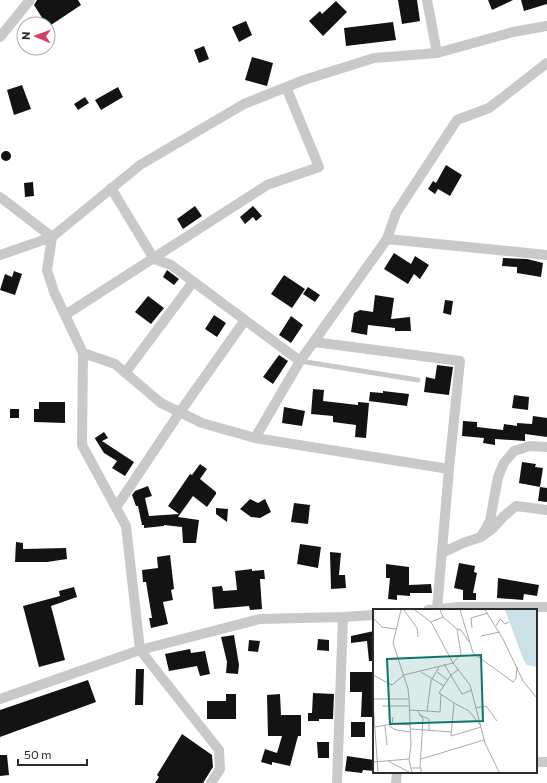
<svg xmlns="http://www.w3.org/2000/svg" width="547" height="783" viewBox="0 0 547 783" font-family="Commissioner,sans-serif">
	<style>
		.building { fill: #131313 }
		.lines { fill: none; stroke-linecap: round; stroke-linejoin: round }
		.service { stroke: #c9c9c9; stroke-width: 5 }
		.minor { stroke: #c9c9c9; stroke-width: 10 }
		.inset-road { fill: none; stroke: #ababab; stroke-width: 1 }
		.view { fill: #0f766e; fill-opacity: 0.15; stroke: #0f766e; stroke-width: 2 }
		.inset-edge { fill: none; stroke: #2c2c2c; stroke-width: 2 }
	</style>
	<rect width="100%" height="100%" fill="#fff"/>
	<path class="building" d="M 37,0 L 78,0 L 81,5 L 48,27 L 48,24 L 46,24 L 34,5 Z
		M 398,0 L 417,0 L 420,21 L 402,24 Z
		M 488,0 L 513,0 L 492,10 Z
		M 521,0 L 547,0 L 547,4 L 524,11 Z
		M 336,1 L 347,12 L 323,36 L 309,21 L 320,11 L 322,14 Z
		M 246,21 L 252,35 L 239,42 L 232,27 Z
		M 393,22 L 396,40 L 346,46 L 344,28 Z
		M 204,46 L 209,59 L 199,63 L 194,50 Z
		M 252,57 L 273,63 L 267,86 L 245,80 Z
		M 22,85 L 31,109 L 14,115 L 7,90 Z
		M 118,87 L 123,97 L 101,110 L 95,100 Z
		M 85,97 L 89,103 L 78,110 L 74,104 Z
		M1 156a5 5 0 1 1 10 0a5 5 0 1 1-10 0Z
		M 446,165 L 462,175 L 450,196 L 438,189 L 435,194 L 428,189 L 433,181 L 436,183 Z
		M 33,182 L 34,196 L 25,197 L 24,183 Z
		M 195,206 L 202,216 L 183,229 L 177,219 Z
		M 253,206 L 262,216 L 256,221 L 253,217 L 245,224 L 240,217 Z
		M 394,253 L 411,264 L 415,256 L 429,265 L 420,279 L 414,274 L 408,284 L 384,269 Z
		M 503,258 L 527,259 L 543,263 L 541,277 L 517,273 L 517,267 L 502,266 Z
		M 167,270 L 179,279 L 174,285 L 163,277 Z
		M 14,271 L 22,274 L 15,295 L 0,290 L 5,274 L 12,277 Z
		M 284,275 L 305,289 L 292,308 L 271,294 Z
		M 308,287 L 320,295 L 315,302 L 303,294 Z
		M 375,295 L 394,298 L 391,319 L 410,317 L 411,331 L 395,331 L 395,328 L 368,325 L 367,335 L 351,332 L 354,313 L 360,310 L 373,312 Z
		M 148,296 L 164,308 L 151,324 L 135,312 Z
		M 445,300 L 453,301 L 451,315 L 443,313 Z
		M 214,315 L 226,323 L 217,337 L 205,329 Z
		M 291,316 L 303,325 L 291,343 L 279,335 Z
		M 279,355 L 288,361 L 273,384 L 263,377 Z
		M 437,365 L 453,367 L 449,395 L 424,392 L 426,377 L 435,379 Z
		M 313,389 L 324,390 L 323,401 L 358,405 L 358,402 L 369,403 L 366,438 L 355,437 L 356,425 L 333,422 L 333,416 L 311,414 Z
		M 383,391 L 409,394 L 407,406 L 369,401 L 370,392 L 383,393 Z
		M 514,395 L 529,397 L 528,410 L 512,408 Z
		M 39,402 L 65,402 L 65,423 L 34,422 L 34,409 L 39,409 Z
		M 284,407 L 305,411 L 302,426 L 282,423 Z
		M 10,409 L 19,409 L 19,418 L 10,418 Z
		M 533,416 L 547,418 L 547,437 L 525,434 L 525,441 L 495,439 L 495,445 L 483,443 L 484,438 L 462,436 L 463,421 L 477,422 L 477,427 L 503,430 L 504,424 L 517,426 L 517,423 L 532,424 Z
		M 104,432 L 108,438 L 102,441 L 134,462 L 125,476 L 112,468 L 117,461 L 104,453 L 94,437 L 95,438 Z
		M 522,462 L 536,464 L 535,467 L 543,468 L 540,487 L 519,483 Z
		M 200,464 L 207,469 L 200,479 L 216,492 L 216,494 L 207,507 L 193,496 L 178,517 L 199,520 L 196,543 L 183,543 L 182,527 L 164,525 L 164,526 L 144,528 L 144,525 L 142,525 L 138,506 L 136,506 L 132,495 L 135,491 L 148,486 L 152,496 L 145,498 L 149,516 L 179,514 L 168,506 L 190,474 L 192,475 Z
		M 540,487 L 547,488 L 547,502 L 538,501 Z
		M 250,499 L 258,503 L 265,499 L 271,512 L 260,518 L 251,517 L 240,509 Z
		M 294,503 L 310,505 L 308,524 L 291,522 Z
		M 216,508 L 228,509 L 227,522 L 216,514 Z
		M 16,542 L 23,543 L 23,549 L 66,548 L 67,559 L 47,562 L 15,562 Z
		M 300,544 L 321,547 L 318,568 L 297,564 Z
		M 330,552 L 341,553 L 339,575 L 345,575 L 346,588 L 331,589 Z
		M 170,555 L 174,589 L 171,590 L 173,600 L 163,602 L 168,624 L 151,628 L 149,618 L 152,618 L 146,582 L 143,582 L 142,570 L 158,568 L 157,557 Z
		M 459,563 L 475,566 L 474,572 L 477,573 L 473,593 L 476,593 L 476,600 L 463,600 L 463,590 L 454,588 Z
		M 386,564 L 409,567 L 409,585 L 431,584 L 432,593 L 410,593 L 410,596 L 397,595 L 397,600 L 388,599 L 390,578 L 386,578 Z
		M 252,569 L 252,571 L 264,570 L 265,579 L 260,579 L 262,609 L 250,610 L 249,606 L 214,609 L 212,587 L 222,586 L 223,591 L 237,590 L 235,571 Z
		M 498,578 L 539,585 L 537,596 L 524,594 L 523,600 L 497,598 Z
		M 74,587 L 77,597 L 51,606 L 65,660 L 39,667 L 23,606 L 60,596 L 59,591 Z
		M 374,631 L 374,661 L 369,661 L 367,641 L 351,643 L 351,636 Z
		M 234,635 L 239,665 L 238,674 L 226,673 L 227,662 L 221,637 Z
		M 318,639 L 329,640 L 329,651 L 317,650 Z
		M 249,640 L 260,641 L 258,652 L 248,651 Z
		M 190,649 L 191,653 L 205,651 L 210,674 L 200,676 L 197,666 L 169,671 L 165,654 Z
		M 136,669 L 144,669 L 143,705 L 135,705 Z
		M 350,672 L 373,672 L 374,717 L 361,717 L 362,692 L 350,692 Z
		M 88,680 L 96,702 L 0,737 L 0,710 Z
		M 313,693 L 334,694 L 333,719 L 319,719 L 319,721 L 308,721 L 308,713 L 312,713 Z
		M 226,694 L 236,694 L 236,719 L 207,719 L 207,701 L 226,701 Z
		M 280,694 L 281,715 L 301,715 L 301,736 L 298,736 L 290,766 L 272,762 L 272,765 L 261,762 L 265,749 L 277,753 L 282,736 L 268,736 L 267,695 Z
		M 351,722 L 365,722 L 365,737 L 351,737 Z
		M 182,734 L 212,755 L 213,767 L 203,783 L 155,783 L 159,777 L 157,775 Z
		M 317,742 L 329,742 L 329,758 L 318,758 Z
		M 0,755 L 7,755 L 9,775 L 0,776 Z
		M 347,756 L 374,760 L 374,771 L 363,770 L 362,773 L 345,771 Z"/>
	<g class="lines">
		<path class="service" d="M 300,361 L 418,380"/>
		<path class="minor" d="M 427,0 L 437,53
			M 0,37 L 30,0
			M 111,188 L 154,259 L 171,265 L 300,361 L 387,239 L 547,255
			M 0,197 L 52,237 L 47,270 L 54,292 L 83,353 L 82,445 L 126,526 L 140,650 L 219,750 L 220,769 L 211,783
			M 387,239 L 396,213 L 457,120 L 489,108 L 547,63
			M 0,255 L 52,237 L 140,165 L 244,104 L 304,80 L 374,58 L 437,53 L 513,32 L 547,26
			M 65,315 L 267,185 L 319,167 L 286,87
			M 314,342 L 460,361 L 449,469
			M 83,353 L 115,364 L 161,403 L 202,423 L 255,438 L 449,469 L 437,609
			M 125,373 L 193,282
			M 255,438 L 300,361
			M 117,506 L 180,412 L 245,320
			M 481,537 L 490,521 L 498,477 L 504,463 L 514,451 L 530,446 L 547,447
			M 442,553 L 463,543 L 481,537 L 492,529 L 504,516 L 516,506 L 547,510
			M 428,610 L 460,607 L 547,607
			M 0,699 L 140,650 L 260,619 L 343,617
			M 536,762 L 547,762
			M 337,783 L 343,617 L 374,615
			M 396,783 L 397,772"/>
	</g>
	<g transform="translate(373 609)">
		<rect width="164" height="164" fill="#fff"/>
		<path d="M 132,1 L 164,1 L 164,58 L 154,56 L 151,52 Z" fill="#c9e1e7"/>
		<path class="inset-road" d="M 28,1 L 20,34 L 35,80 L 36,90M 31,1 L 44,19 L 45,28M 42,1 L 58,13 L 80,54 L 97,76 L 112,134 L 126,163M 87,1 L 100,44 L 140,73 L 143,69 L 144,57M 112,1 L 130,30 L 150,72 L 164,89M 0,9 L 9,18 L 23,20M 58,13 L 70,8 L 67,1M 123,17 L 127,10 L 132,15 L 136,13M 99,19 L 98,9 L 115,4M 84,20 L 88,21 L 96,33M 108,27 L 127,23M 71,55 L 89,85 L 99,81M 86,60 L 78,66 L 66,84 L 81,94 L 78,127 L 108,118M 48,63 L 71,77M 64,63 L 75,71M 0,66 L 19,76 L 31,66 L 80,54 L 88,45 L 84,20 L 70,8M 0,90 L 36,90 L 38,136 L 36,151 L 39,163M 0,93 L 5,163M 81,94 L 96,102 L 107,116M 9,97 L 36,97M 103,99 L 113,97 L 124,112M 37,101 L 54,102 L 58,72 L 66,58M 44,101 L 50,110 L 47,159M 54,102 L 67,103 L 68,85M 46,106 L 56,110 L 56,122M 19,115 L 38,116M 12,117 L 14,136M 16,117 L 23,121 L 38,123M 2,118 L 19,115 L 20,108M 38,120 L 79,123M 48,150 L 111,131M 15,152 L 36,163M 0,153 L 36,150M 38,159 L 48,159 L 48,163"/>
		<path class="view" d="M 108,46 L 110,112 L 17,115 L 14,50 Z"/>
		<rect width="164" height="164" class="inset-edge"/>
	</g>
	<g transform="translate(36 36) rotate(272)"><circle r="19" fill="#ffffff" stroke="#ababab"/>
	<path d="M0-3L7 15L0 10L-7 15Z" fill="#d23f67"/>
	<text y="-6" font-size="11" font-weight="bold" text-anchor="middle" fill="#2c2c2c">N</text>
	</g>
	<path d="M18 759v6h69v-6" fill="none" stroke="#2c2c2c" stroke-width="2"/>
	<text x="24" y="759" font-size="12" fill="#2c2c2c" stroke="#ffffff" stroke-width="3" paint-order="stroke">50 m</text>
</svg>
